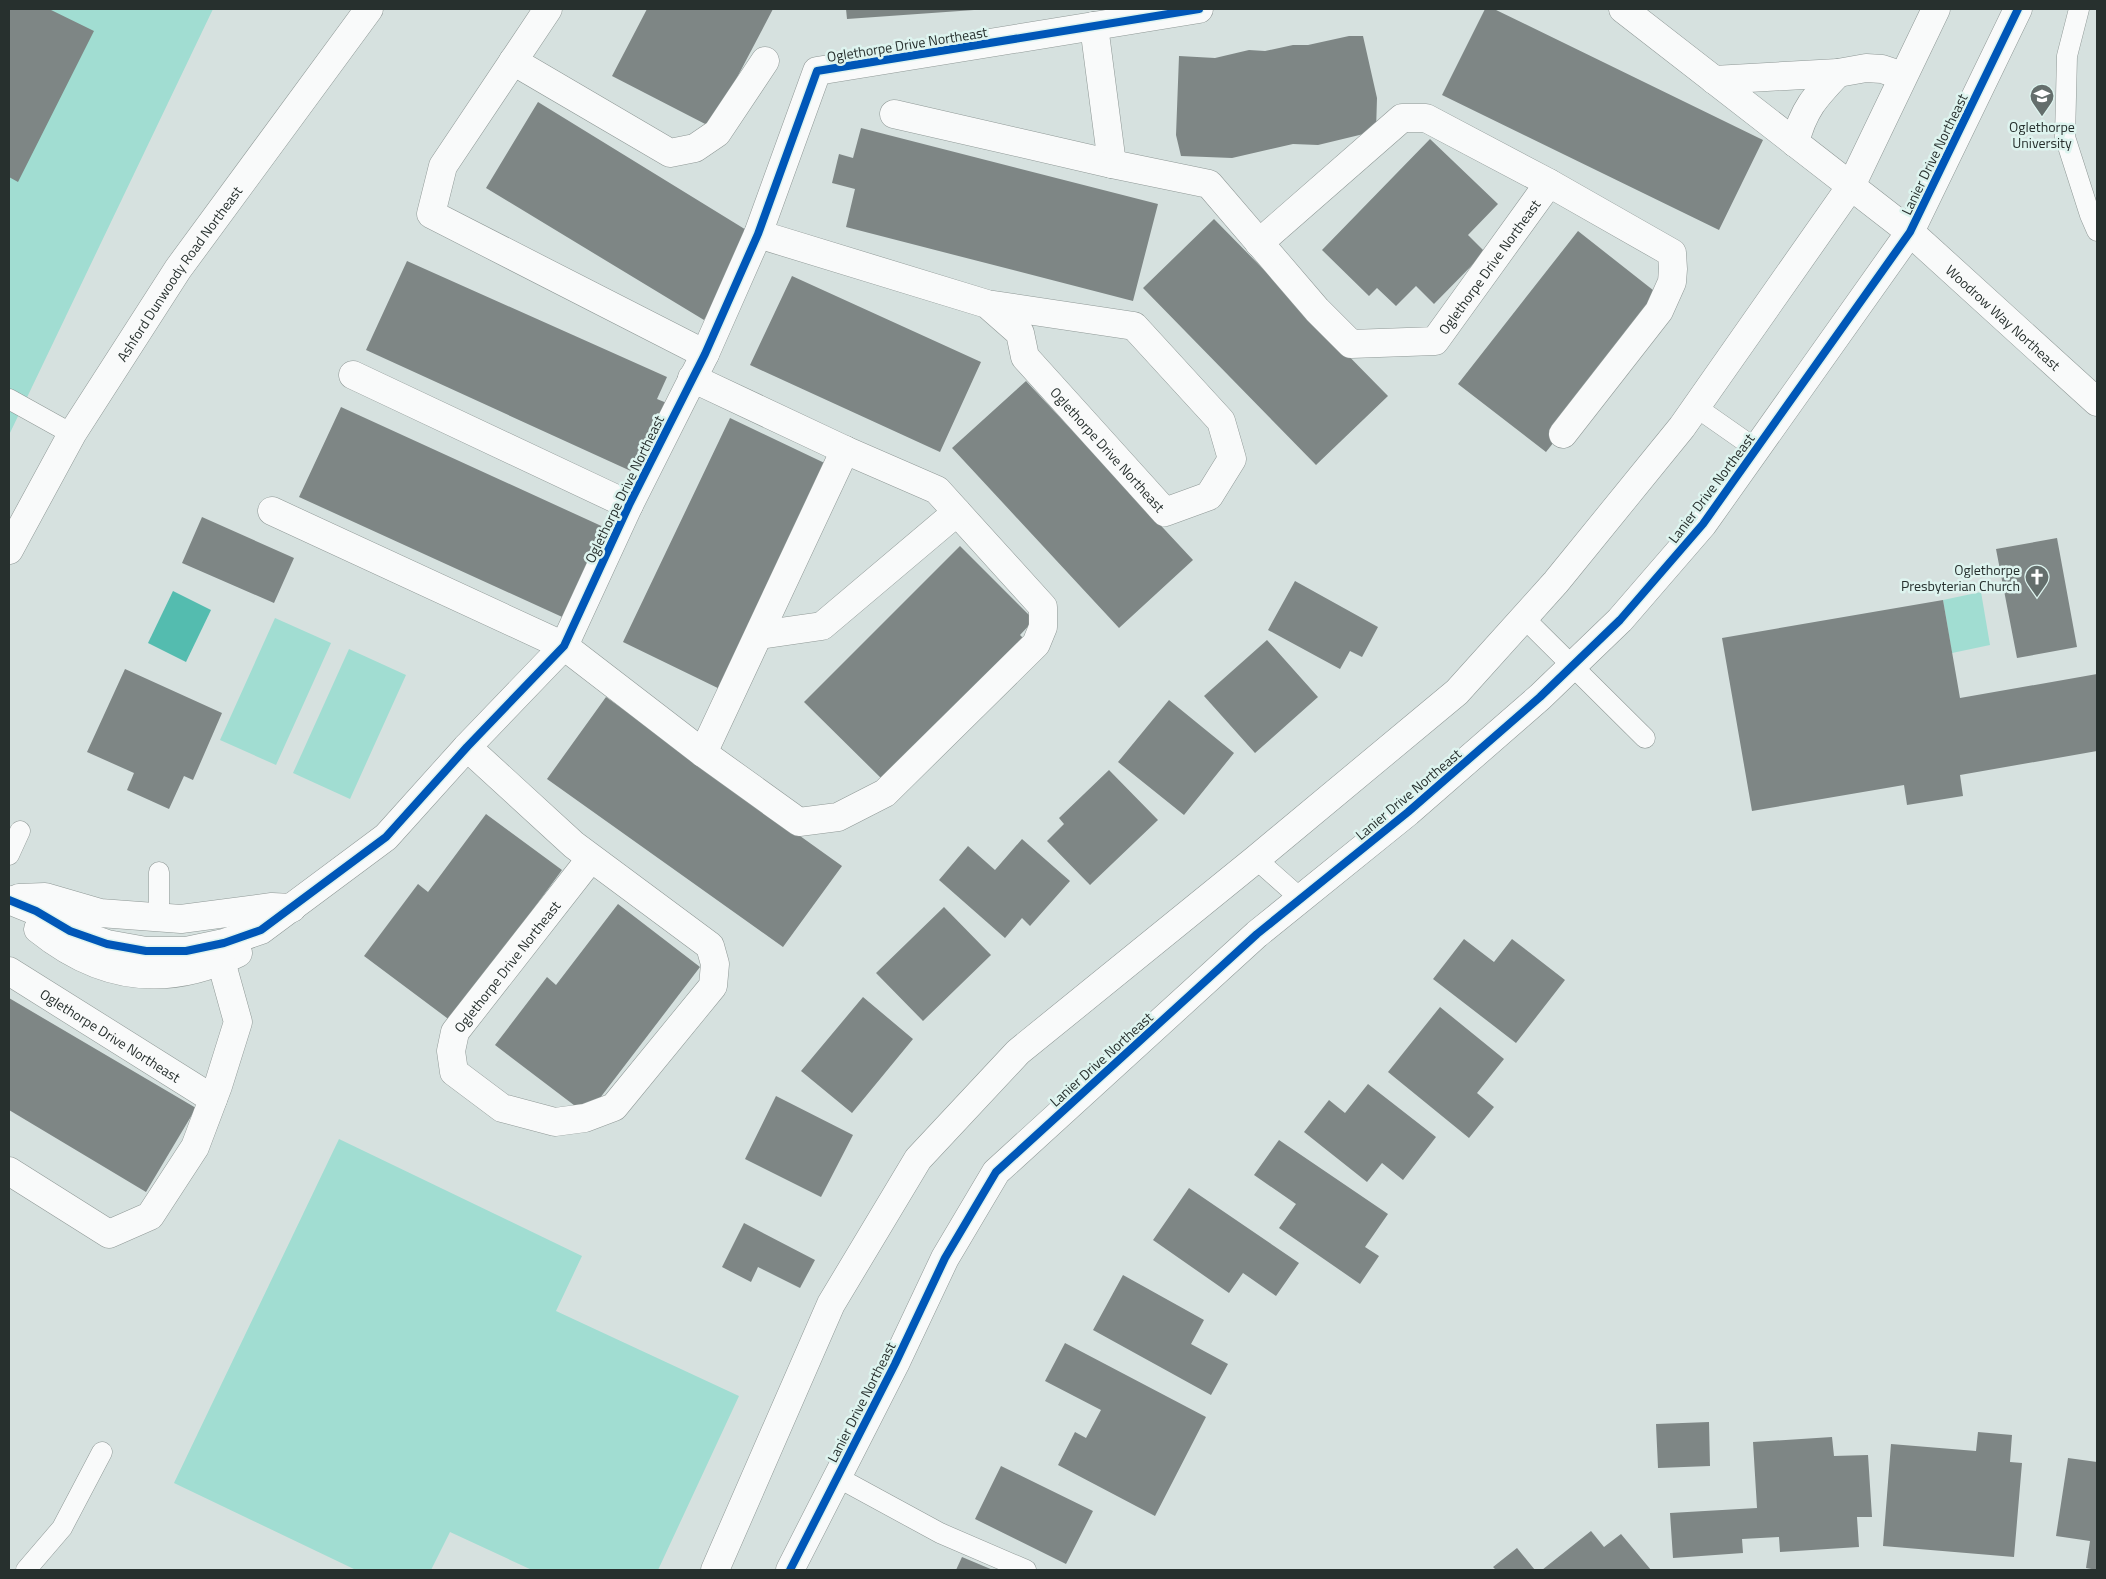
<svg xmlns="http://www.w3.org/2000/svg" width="2106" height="1579" viewBox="0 0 2106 1579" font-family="'Titillium Web',sans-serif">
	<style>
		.green { fill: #a1ddd2 }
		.water { fill: #54bcaf }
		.building { fill: #7e8685 }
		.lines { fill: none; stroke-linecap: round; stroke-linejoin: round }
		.lane-casing { stroke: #8f9896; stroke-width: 21 }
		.street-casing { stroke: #8f9896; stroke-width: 29 }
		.secondary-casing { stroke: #8f9896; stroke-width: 29 }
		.lane { stroke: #f9fafa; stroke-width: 20 }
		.street { stroke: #f9fafa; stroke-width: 28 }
		.secondary { stroke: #f9fafa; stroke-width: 28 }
		.cycleway-casing { stroke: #def4ef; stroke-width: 11 }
		.cycleway { stroke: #0057b8; stroke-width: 8 }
		.labels { text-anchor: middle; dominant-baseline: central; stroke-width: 5; stroke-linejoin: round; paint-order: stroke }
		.street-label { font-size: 14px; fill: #27302e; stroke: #def4ef }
		.poi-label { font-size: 14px; fill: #27302e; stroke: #def4ef }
	</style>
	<rect width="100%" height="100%" fill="#d6e1df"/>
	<path class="green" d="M 9,9 L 213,9 L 9,435 Z
		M 1981,592 L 1990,645 L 1952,653 L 1943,600 Z
		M 275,618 L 331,643 L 276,765 L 220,740 Z
		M 349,649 L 406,675 L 350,799 L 293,773 Z
		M 339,1139 L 582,1256 L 556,1311 L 739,1396 L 658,1570 L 532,1570 L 450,1532 L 431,1570 L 356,1570 L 174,1483 Z"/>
	<path class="water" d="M 173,591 L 211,610 L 186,662 L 148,643 Z"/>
	<path class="building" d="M 9,9 L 49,9 L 94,31 L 18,182 L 9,177 Z
		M 647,9 L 773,9 L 711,127 L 612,76 Z
		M 846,9 L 974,9 L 974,10 L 847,19 Z
		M 1485,9 L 1494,9 L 1763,140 L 1719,230 L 1442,95 Z
		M 1349,36 L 1363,36 L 1377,98 L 1376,131 L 1318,145 L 1293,144 L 1232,158 L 1181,156 L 1176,135 L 1179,56 L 1215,58 L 1249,50 L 1265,51 L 1293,45 L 1308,45 Z
		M 538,102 L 756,236 L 704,320 L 486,188 Z
		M 861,128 L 1158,204 L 1133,301 L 846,227 L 855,189 L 832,183 L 839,154 L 853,158 Z
		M 1430,139 L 1498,204 L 1468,235 L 1485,252 L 1434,304 L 1416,286 L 1396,306 L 1377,288 L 1369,296 L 1322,250 Z
		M 1214,219 L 1388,396 L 1316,465 L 1143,288 Z
		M 1578,231 L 1658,294 L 1645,327 L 1546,452 L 1458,384 Z
		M 407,261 L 667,377 L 657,399 L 674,406 L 633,472 L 366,350 Z
		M 792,276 L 981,362 L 940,452 L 750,365 Z
		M 1026,381 L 1193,560 L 1119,628 L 952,448 Z
		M 341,407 L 608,529 L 571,621 L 299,497 Z
		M 730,418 L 835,468 L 728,693 L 623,642 Z
		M 202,517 L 294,558 L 274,603 L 182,563 Z
		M 2057,538 L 2077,647 L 2017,658 L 1996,549 Z
		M 960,546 L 1034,620 L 1020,635 L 1028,643 L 887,784 L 804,702 Z
		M 1295,581 L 1378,627 L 1362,657 L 1350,651 L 1340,669 L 1268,630 Z
		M 1943,600 L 1960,698 L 2097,674 L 2097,751 L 1960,775 L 1963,796 L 1907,805 L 1904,785 L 1752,811 L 1722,638 Z
		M 1267,640 L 1318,697 L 1255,753 L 1204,696 Z
		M 125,669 L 222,713 L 193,780 L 184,776 L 169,809 L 127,790 L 134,773 L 87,752 Z
		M 606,697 L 842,866 L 783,947 L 547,779 Z
		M 1169,700 L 1234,753 L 1184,815 L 1118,762 Z
		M 1109,770 L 1158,820 L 1090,885 L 1047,841 L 1064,824 L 1059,818 Z
		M 486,814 L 562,870 L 451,1021 L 364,956 L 418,884 L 428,892 Z
		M 1022,839 L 1070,881 L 1030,926 L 1022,918 L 1005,938 L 939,880 L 968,846 L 995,870 Z
		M 618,904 L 700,967 L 587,1115 L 495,1045 L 547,977 L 556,985 Z
		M 944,907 L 991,955 L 923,1021 L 876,973 Z
		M 1464,939 L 1494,962 L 1512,939 L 1565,980 L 1516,1043 L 1433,979 Z
		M 863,997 L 913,1039 L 852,1113 L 801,1071 Z
		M 9,998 L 196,1108 L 146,1192 L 9,1110 Z
		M 1440,1007 L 1504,1059 L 1477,1093 L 1494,1107 L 1469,1138 L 1388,1072 Z
		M 1368,1084 L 1436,1137 L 1403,1180 L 1382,1163 L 1367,1182 L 1304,1132 L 1329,1100 L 1345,1113 Z
		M 776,1096 L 853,1135 L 821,1197 L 745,1159 Z
		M 1279,1140 L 1388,1214 L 1365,1247 L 1379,1256 L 1360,1284 L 1279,1228 L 1296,1204 L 1254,1175 Z
		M 1189,1188 L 1299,1263 L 1276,1296 L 1243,1273 L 1229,1293 L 1153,1240 Z
		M 744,1223 L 815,1260 L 800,1288 L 758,1267 L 751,1282 L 722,1267 Z
		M 1123,1275 L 1204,1320 L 1191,1344 L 1228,1364 L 1211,1395 L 1093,1330 Z
		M 1065,1343 L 1206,1417 L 1155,1516 L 1058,1465 L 1075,1432 L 1086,1438 L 1101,1410 L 1045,1381 Z
		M 1709,1422 L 1710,1466 L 1658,1468 L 1656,1424 Z
		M 1978,1432 L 2012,1435 L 2010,1462 L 2022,1463 L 2014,1557 L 1883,1546 L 1891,1444 L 1976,1451 Z
		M 1832,1437 L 1834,1456 L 1868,1455 L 1872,1517 L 1857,1517 L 1859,1547 L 1780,1552 L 1779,1537 L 1742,1539 L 1743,1553 L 1673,1558 L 1670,1513 L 1757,1508 L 1753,1442 Z
		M 2068,1458 L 2097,1462 L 2097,1570 L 2086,1568 L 2090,1541 L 2056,1536 Z
		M 1001,1466 L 1093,1511 L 1066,1564 L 975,1519 Z
		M 1591,1531 L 1604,1547 L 1621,1534 L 1651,1570 L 1542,1570 Z
		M 1517,1548 L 1535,1570 L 1496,1570 L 1493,1567 Z
		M 962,1557 L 993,1570 L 956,1570 Z"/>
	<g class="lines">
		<defs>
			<path id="lane" d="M 2079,9 L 2067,56 L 2065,137 L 2090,215 L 2097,231
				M 9,399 L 72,434
				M 1696,407 L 1756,449
				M 1524,618 L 1645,738
				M 9,855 L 20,831
				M 1256,859 L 1300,898
				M 159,918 L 159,872
				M 837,1477 L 940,1533 L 1026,1570
				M 26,1570 L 62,1528 L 102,1452"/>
			<g id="street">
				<path d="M 548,9 L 443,166 L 431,214 L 705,354"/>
				<path id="s1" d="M 1623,9 L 1910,232 L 2097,402"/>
				<path d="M 513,61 L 670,153 L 695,148 L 717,133 L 765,61"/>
				<path d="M 1714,80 L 1838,73 L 1866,68 L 1882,69 L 1903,76"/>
				<path d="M 894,114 L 1112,164 L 1094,26"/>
				<path d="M 1795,143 C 1803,110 1815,97 1838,73"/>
				<path id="s2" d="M 1112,164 L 1209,184 L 1317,310 L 1351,344 L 1435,341 L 1549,183"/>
				<path id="s3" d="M 758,234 L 987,304 L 1020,333 L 1025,357 L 1165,512 L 1209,496 L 1232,459 L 1221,421 L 1134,326 L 987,304"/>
				<path d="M 1259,243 L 1402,118 L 1426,118 L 1549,183 L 1672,253 L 1673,269 L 1672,282 L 1659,311 L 1563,434"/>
				<path d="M 353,375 L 629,505"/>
				<path d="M 272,511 L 564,646 L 703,753 L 799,822 L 838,817 L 885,793 L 1036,644 L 1043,627 L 1043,607 L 937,490 L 845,450 L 692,378"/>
				<path d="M 759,635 L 822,626 L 957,512"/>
				<path id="s4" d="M 467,747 L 574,845 L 710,946 L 715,964 L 713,986 L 614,1107 L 585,1118 L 555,1122 L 502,1108 L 454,1072 L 451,1051 L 455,1032 L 591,858"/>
				<path d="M 703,753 L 845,450"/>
				<path d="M 19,898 L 45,897 L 100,913 L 181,919 L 272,907 L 292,908"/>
				<path d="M 9,900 L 36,911 L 70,931 L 107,944 L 146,951 L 186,951 L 224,943 L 261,930 L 386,837 L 467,747 L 564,646 L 629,505 L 705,354 L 758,234 L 817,71 L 1199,9"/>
				<path d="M 38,929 C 100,979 166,989 238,953"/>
				<path id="s5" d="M 9,971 L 213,1099"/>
				<path d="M 9,1171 L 109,1234 L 150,1216 L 195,1147 L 218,1086 L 238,1022 L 221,961"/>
				<path d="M 715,1570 L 831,1304 L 918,1159 L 1018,1052 L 1256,859 L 1457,692 L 1556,582 L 1682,427 L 1851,186 L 1936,9"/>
				<path d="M 790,1570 L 895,1364 L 945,1258 L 996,1172 L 1257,934 L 1408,812 L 1540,697 L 1620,620 L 1703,524 L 1910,232 L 2018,9"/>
			</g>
			<g id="secondary">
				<path id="s6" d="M 9,550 L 72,434 L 178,269 L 369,9"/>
			</g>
		</defs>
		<use href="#lane" class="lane-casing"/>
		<use href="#street" class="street-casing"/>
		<use href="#secondary" class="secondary-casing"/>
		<use href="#lane" class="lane"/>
		<use href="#street" class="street"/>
		<use href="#secondary" class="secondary"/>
		<defs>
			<path id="cycleway" d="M 9,900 L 36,911 L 70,931 L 107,944 L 146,951 L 186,951 L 224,943 L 261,930 L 386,837 L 467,747 L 564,646 L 629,505 L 705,354 L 758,234 L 817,71 L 1199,9
				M 790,1570 L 895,1364 L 945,1258 L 996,1172 L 1257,934 L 1408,812 L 1540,697 L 1620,620 L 1703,524 L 1910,232 L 2018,9"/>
		</defs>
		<use href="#cycleway" class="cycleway-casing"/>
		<use href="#cycleway" class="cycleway"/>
	</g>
	<defs>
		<symbol id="university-pin" viewBox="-11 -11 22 30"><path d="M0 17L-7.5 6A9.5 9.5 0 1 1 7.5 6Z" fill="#646e6c" stroke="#def4ef"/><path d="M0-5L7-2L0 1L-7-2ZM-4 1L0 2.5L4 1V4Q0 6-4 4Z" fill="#fff"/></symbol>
		<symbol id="church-pin" viewBox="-11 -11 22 30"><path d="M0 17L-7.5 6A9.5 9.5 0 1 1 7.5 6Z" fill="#646e6c" stroke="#def4ef"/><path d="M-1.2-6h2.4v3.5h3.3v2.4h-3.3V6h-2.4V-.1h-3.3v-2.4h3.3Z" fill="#fff"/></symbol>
	</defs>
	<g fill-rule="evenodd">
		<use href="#university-pin" x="2028" y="82" width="28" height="38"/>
		<use href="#church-pin" x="2023" y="563" width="28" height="38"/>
	</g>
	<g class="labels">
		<g class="street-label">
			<text transform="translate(907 44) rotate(-9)">Oglethorpe Drive Northeast</text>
			<text transform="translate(1934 154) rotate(-64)">Lanier Drive Northeast</text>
			<text stroke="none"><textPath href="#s2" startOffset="489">Oglethorpe Drive Northeast</textPath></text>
			<text stroke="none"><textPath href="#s6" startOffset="325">Ashford Dunwoody Road Northeast</textPath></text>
			<text stroke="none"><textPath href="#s1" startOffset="490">Woodrow Way Northeast</textPath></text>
			<text stroke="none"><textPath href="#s3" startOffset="432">Oglethorpe Drive Northeast</textPath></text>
			<text transform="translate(1711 488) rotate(-53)">Lanier Drive Northeast</text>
			<text transform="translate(624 489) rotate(-64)">Oglethorpe Drive Northeast</text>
			<text transform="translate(1408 794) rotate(-40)">Lanier Drive Northeast</text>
			<text stroke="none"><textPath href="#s4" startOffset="812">Oglethorpe Drive Northeast</textPath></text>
			<text stroke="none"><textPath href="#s5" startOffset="120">Oglethorpe Drive Northeast</textPath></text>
			<text transform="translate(1101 1059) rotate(-42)">Lanier Drive Northeast</text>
			<text transform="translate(861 1402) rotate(-63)">Lanier Drive Northeast</text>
		</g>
		<g class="poi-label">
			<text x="2042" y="126">Oglethorpe<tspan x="2042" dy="16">University</tspan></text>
			<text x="2020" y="569" text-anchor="end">Oglethorpe<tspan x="2020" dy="16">Presbyterian Church</tspan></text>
		</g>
	</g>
	<rect width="2106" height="1579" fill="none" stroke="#27302e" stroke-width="20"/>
</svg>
